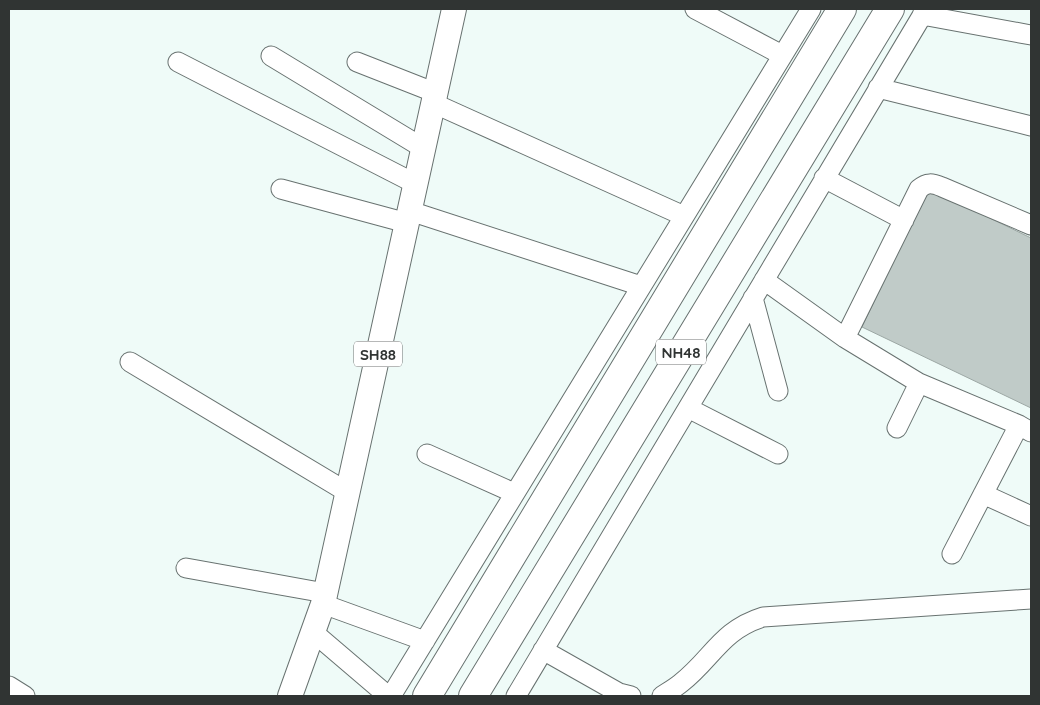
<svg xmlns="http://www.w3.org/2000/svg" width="1040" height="705" viewBox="0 0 1040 705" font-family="Quicksand,sans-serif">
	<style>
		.building { fill: #c0cbc8; stroke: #9ca7a4 }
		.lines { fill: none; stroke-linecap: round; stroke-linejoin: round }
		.minor-casing { stroke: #687270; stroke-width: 21 }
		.major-casing { stroke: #687270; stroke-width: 26 }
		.highway-casing { stroke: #687270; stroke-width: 30 }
		.minor { stroke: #fff; stroke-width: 19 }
		.major { stroke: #fff; stroke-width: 24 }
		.highway { stroke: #fff; stroke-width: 28 }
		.labels { text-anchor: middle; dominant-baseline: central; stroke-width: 4; stroke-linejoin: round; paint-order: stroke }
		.shield { fill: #fff; stroke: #6e7170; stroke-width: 1 }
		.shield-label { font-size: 15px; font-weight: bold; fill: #303433 }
	</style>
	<rect width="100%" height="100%" fill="#effbf8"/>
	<path class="building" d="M 928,188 L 1031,238 L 1031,408 L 862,327 Z"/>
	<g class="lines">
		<defs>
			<path id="minor" d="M 695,9 L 782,55
				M 922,15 L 1031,35
				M 271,56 L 423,148
				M 178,62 L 416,184
				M 357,62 L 436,93
				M 878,88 L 1031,126
				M 433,103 L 684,216
				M 824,178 L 904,220
				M 281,189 L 407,223
				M 410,211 L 641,286
				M 764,280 L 845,338 L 919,383 L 1019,425 L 1031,432
				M 753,298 L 778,391
				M 845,338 L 919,189 C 927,182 932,183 942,187 L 1031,225
				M 130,362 L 347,492
				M 688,408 L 778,454
				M 897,428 L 919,383
				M 427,454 L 514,493
				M 983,494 L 1031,516
				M 952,554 L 1019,425
				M 186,568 L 325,593
				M 323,604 L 425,641
				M 313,632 L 388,696
				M 543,650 L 619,693 L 631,696
				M 9,686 L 25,696
				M 391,696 L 811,9
				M 516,696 L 926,9
				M 662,696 C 668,692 675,688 681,683 C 712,659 721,630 763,617 L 1031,599"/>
			<path id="major" d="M 290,696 L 323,604 L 454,9"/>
			<path id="highway" d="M 427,696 L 842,9
				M 473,696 L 890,9"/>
		</defs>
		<use href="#minor" class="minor-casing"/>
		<use href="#major" class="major-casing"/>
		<use href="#highway" class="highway-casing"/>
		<use href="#minor" class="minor"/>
		<use href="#major" class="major"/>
		<use href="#highway" class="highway"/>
	</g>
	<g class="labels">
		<g class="shield">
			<rect x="656" y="339.5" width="50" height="25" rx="4"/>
			<rect x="354" y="341.5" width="48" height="25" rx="4"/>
		</g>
		<g class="shield-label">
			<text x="681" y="352">NH48</text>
			<text x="378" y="354">SH88</text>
		</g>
	</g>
	<rect width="1040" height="705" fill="none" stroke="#303433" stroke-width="20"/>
</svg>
